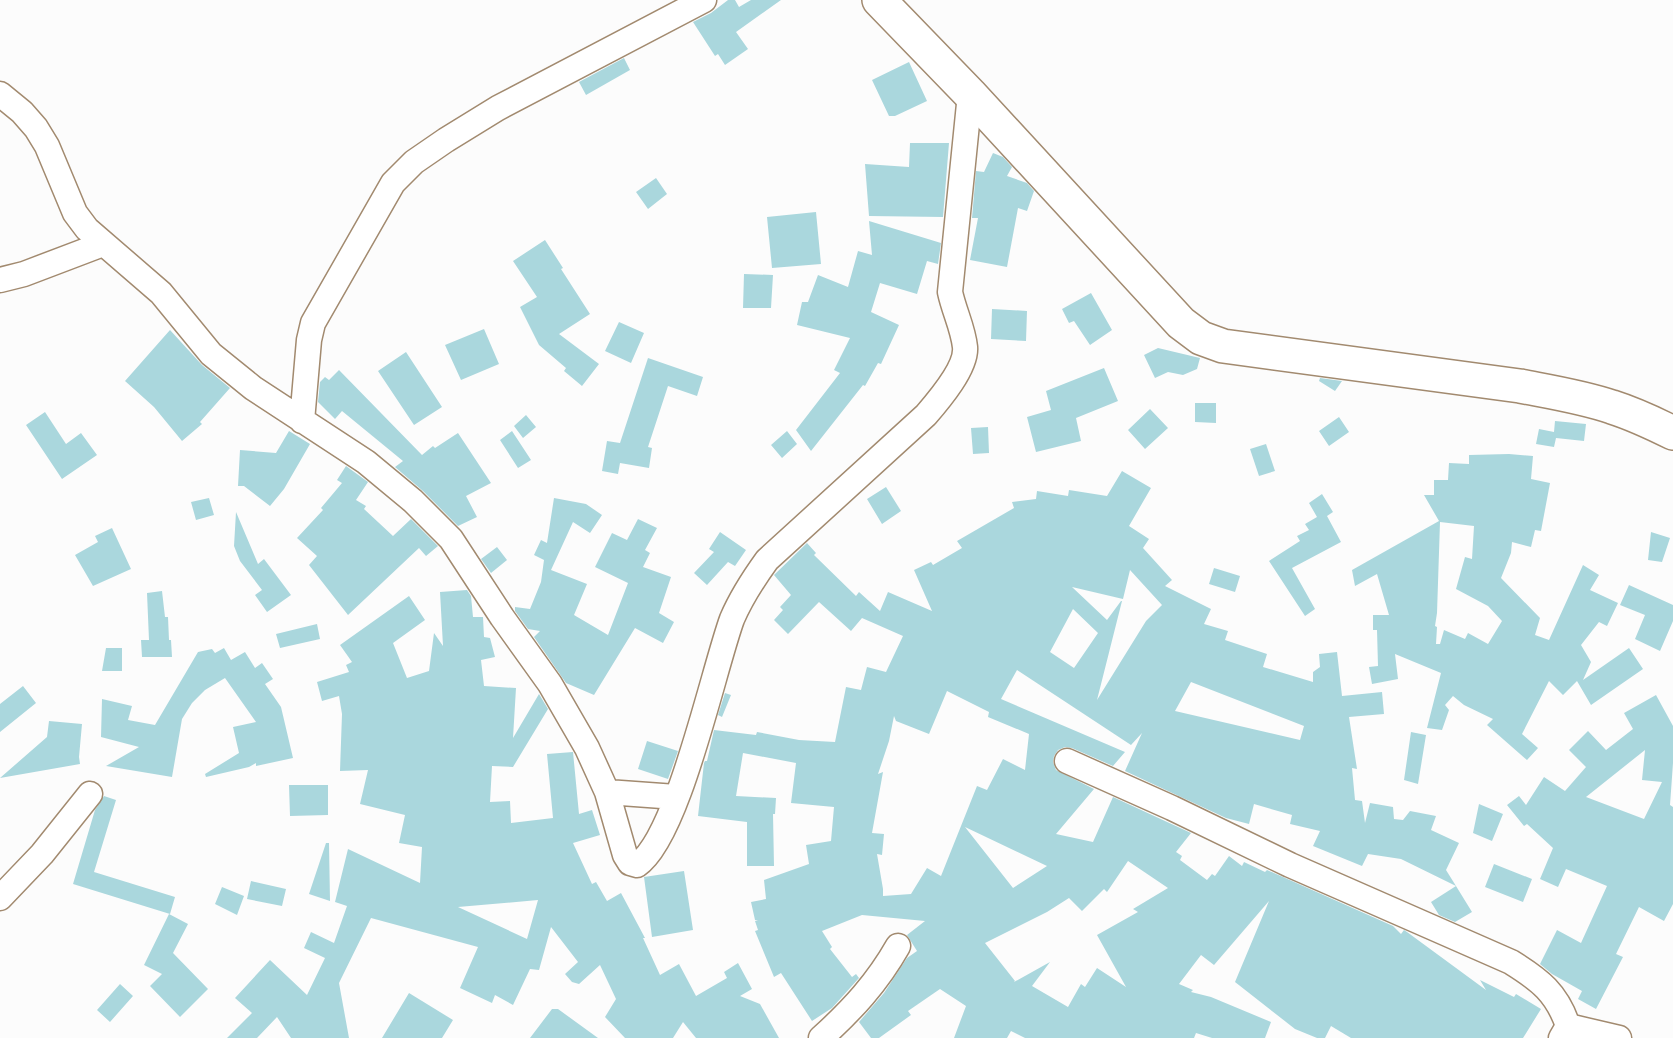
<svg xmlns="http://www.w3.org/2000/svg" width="1673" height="1038" viewBox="0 0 1673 1038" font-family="Helvetica,sans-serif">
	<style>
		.building { fill: #aad7dd; fill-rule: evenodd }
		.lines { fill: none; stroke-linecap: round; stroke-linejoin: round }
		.street-casing { stroke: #a28a6f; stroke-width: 27 }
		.secondary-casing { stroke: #a28a6f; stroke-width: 36 }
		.street { stroke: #fff; stroke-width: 24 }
		.secondary { stroke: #fff; stroke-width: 33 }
	</style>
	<rect width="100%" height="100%" fill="#fcfcfc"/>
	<path class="building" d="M 728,0 L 735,0 L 739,7 L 751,0 L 781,0 L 736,32 L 748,49 L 725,65 L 718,54 L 715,56 L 693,22 L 711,13 Z
		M 624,58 L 630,70 L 586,95 L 579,82 Z
		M 909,62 L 927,101 L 895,116 L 889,116 L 872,80 Z
		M 910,143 L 949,143 L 943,217 L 869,216 L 865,164 L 909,167 Z
		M 993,153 L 1003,157 L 1012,167 L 1007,176 L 1027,183 L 1034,191 L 1027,211 L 1018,208 L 1007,267 L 970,260 L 978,218 L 972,218 L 976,171 L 984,172 Z
		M 656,178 L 667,194 L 648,209 L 636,192 Z
		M 816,212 L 821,264 L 772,268 L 767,217 Z
		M 869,221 L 941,243 L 938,264 L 927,261 L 917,294 L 880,283 L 871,312 L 899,325 L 881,364 L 878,363 L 865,386 L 863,385 L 811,451 L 796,430 L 840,373 L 834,370 L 850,338 L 797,325 L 802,302 L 808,302 L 818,275 L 848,287 L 858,251 L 872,255 Z
		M 545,240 L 563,268 L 561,269 L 590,314 L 559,334 L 599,364 L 582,386 L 564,371 L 566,368 L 539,345 L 520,307 L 537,297 L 513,261 Z
		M 744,274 L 773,275 L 771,308 L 743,308 Z
		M 1091,293 L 1112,330 L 1090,345 L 1074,321 L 1069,323 L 1062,309 Z
		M 992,309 L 1027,311 L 1026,341 L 991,339 Z
		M 619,322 L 644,333 L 631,363 L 605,351 Z
		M 484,329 L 499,364 L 461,380 L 445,345 Z
		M 170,330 L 202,365 L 230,388 L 200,422 L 202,424 L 182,441 L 154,407 L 125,381 Z
		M 1158,348 L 1200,358 L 1197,369 L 1183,375 L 1168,372 L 1155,378 L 1144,355 Z
		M 406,352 L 442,407 L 414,425 L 378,371 Z
		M 648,358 L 703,377 L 697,396 L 668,386 L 648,447 L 652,448 L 649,468 L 620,463 L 618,474 L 602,471 L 607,441 L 620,443 Z
		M 1104,368 L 1118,401 L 1076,418 L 1081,441 L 1036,452 L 1027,417 L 1051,410 L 1046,391 Z
		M 339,370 L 422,455 L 433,446 L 435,448 L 458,433 L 491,483 L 466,496 L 477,517 L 458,526 L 423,491 L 395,467 L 403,461 L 342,411 L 335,419 L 318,402 L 320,382 L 325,377 L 329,380 Z
		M 1320,378 L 1342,381 L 1335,391 L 1319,381 Z
		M 1195,403 L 1216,403 L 1216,423 L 1195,422 Z
		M 1150,409 L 1168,428 L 1145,449 L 1128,430 Z
		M 45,412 L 66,444 L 81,433 L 97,455 L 62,479 L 26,425 Z
		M 526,415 L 536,427 L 523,438 L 514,426 Z
		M 1339,417 L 1349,432 L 1329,446 L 1319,431 Z
		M 1555,421 L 1586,424 L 1584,441 L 1556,438 L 1554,447 L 1536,444 L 1539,429 L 1554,432 Z
		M 988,427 L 989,453 L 973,454 L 971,428 Z
		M 289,431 L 310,444 L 284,489 L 270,506 L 244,486 L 238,486 L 240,450 L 276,453 Z
		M 512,431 L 531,460 L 518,468 L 500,440 Z
		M 787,431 L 797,444 L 782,458 L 771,445 Z
		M 1266,444 L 1275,471 L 1259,476 L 1250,449 Z
		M 1509,454 L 1533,456 L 1531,479 L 1550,483 L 1541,531 L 1535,530 L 1531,547 L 1512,542 L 1511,553 L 1501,578 L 1540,618 L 1535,635 L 1549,640 L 1583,565 L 1599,575 L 1590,590 L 1618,603 L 1607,626 L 1599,622 L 1581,645 L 1591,662 L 1583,680 L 1629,648 L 1643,669 L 1591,705 L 1577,681 L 1563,695 L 1549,681 L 1522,734 L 1538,748 L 1527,760 L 1487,725 L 1493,719 L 1464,705 L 1453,696 L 1445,705 L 1449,710 L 1442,730 L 1427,728 L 1441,673 L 1395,654 L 1398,679 L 1372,684 L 1369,667 L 1378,666 L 1377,630 L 1373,630 L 1373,615 L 1389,615 L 1377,574 L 1355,586 L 1352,570 L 1439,521 L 1424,495 L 1434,495 L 1434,480 L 1448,480 L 1449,463 L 1469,464 L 1469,455 ZM 1440,522 L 1474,526 L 1472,559 L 1465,557 L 1456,589 L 1488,606 L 1502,621 L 1488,644 L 1468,633 L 1465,639 L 1444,630 L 1440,644 L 1436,644 L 1437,627 L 1435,626 L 1437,613 Z
		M 346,466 L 368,482 L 356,500 L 366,506 L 364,509 L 393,536 L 411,519 L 438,546 L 426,556 L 419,548 L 348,615 L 309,565 L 317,556 L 297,538 L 323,510 L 321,508 L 342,483 L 337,480 Z
		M 1122,471 L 1151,488 L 1129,526 L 1149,539 L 1143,548 L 1172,580 L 1165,586 L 1211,609 L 1204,624 L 1228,631 L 1225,640 L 1267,654 L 1263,667 L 1313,682 L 1313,672 L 1320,667 L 1319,654 L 1337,652 L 1342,696 L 1382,692 L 1384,714 L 1349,717 L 1357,769 L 1352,768 L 1355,800 L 1362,801 L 1365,823 L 1370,803 L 1393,807 L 1394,819 L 1403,820 L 1410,811 L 1436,816 L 1431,830 L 1459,843 L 1446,870 L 1456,886 L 1401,859 L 1368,854 L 1362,866 L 1313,846 L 1320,831 L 1290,824 L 1292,815 L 1254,804 L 1249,824 L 1226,818 L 1125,771 L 1142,733 L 1131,745 L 1017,670 L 1001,699 L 1125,752 L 1113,766 L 1072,748 L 1065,747 L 1058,750 L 1054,756 L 1053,762 L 1056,770 L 1094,789 L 1056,834 L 1093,842 L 1113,797 L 1191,833 L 1176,852 L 1182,856 L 1180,860 L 1207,880 L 1212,874 L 1215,876 L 1229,856 L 1242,866 L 1244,862 L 1265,872 L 1267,870 L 1393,926 L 1401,934 L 1404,930 L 1407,932 L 1486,990 L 1480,980 L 1514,997 L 1516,994 L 1541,1009 L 1523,1038 L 1351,1038 L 1331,1026 L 1325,1038 L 1317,1038 L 1295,1029 L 1235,982 L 1269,901 L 1214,965 L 1201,955 L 1179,984 L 1193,990 L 1191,992 L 1211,997 L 1271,1022 L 1265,1038 L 1212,1038 L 1196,1033 L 1194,1038 L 1025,1038 L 1011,1031 L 1007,1038 L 954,1038 L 966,1006 L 940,989 L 908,1011 L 911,1015 L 879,1038 L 871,1038 L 859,1022 L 884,993 L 907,958 L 917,951 L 907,935 L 925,921 L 862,915 L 822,931 L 832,947 L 830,949 L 852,977 L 856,974 L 859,978 L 832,1008 L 812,1021 L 781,973 L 774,977 L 755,931 L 758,930 L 755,921 L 758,920 L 755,920 L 751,902 L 766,899 L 764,880 L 809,864 L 806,845 L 831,841 L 834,807 L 791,803 L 796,763 L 743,753 L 736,796 L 776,798 L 775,814 L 773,814 L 774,866 L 747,866 L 747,822 L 698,816 L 704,763 L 705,761 L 707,761 L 714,730 L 756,735 L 757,732 L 799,740 L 835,742 L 846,687 L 861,690 L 867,667 L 886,672 L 903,636 L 862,618 L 851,631 L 819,602 L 788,634 L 774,620 L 783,610 L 780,607 L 791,595 L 774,575 L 807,543 L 816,553 L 814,555 L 856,596 L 859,592 L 880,611 L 888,592 L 932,611 L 914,570 L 931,562 L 933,565 L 962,548 L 957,541 L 1014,508 L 1012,502 L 1036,499 L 1037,491 L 1068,496 L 1069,490 L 1107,496 ZM 1130,570 L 1162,605 L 1146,621 L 1097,700 L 1122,601 L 1121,601 L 1107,620 L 1072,587 L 1123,599 ZM 1073,609 L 1098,633 L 1074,668 L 1050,652 ZM 1191,682 L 1304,726 L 1300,740 L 1175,711 ZM 947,691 L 989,712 L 988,717 L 1029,734 L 1025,770 L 1003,759 L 987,790 L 977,786 L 941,876 L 927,868 L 911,894 L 883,896 L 883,889 L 877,854 L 882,855 L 884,834 L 872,833 L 883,772 L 878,774 L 889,741 L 894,716 L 896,721 L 929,734 ZM 965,827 L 1047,866 L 1013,888 ZM 1128,861 L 1168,888 L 1133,909 L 1138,912 L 1097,935 L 1126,987 L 1097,968 L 1085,987 L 1081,984 L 1068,1007 L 1032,986 L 1050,962 L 1014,982 L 1015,981 L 985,943 L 1047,912 L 1069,898 L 1082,911 L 1104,889 L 1107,892 Z
		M 886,487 L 901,511 L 882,524 L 867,499 Z
		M 1322,494 L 1333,512 L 1327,516 L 1341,542 L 1292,568 L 1315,609 L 1305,616 L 1269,561 L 1300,541 L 1297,536 L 1309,530 L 1305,524 L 1317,517 L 1309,503 Z
		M 209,498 L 214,515 L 196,520 L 191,502 Z
		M 554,498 L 586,504 L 602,515 L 590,533 L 573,522 L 551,570 L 587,584 L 574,615 L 608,635 L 628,583 L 595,567 L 612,533 L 627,540 L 638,519 L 657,528 L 645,550 L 650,553 L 643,567 L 671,577 L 659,613 L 674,622 L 663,643 L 635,628 L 594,695 L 566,683 L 534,637 L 540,631 L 528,629 L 515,611 L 515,607 L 530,609 L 541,582 L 544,560 L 534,555 L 541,540 L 547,543 Z
		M 236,512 L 258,564 L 264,559 L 291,595 L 267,612 L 255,595 L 262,590 L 240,561 L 234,546 Z
		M 112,528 L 131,569 L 93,586 L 75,555 L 98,542 L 95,536 Z
		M 720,532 L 746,550 L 735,566 L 728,562 L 707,585 L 694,573 L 714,552 L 709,549 Z
		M 1651,532 L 1670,538 L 1662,562 L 1648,560 Z
		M 497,547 L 507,560 L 491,573 L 481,559 Z
		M 1214,568 L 1240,576 L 1235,592 L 1209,584 Z
		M 1629,585 L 1673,605 L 1673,621 L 1660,651 L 1635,639 L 1645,615 L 1620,605 Z
		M 467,590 L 471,596 L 473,617 L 483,617 L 484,637 L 490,638 L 495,657 L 481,660 L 484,686 L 516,688 L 513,738 L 539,694 L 548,709 L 513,767 L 492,766 L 490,802 L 510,801 L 511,823 L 553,818 L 547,754 L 573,752 L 579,814 L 592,810 L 600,835 L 573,843 L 592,884 L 596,882 L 607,901 L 621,893 L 645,938 L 643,938 L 660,975 L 679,964 L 696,996 L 727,978 L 724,972 L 738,963 L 752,989 L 740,996 L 760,1004 L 779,1038 L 696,1038 L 683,1022 L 673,1038 L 625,1038 L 605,1017 L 616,999 L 600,965 L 579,984 L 572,982 L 565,974 L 578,962 L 551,927 L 539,970 L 530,969 L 513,1005 L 495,995 L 492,1003 L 460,988 L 478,947 L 371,918 L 339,983 L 349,1038 L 291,1038 L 277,1017 L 257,1038 L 227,1038 L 252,1013 L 235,998 L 270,960 L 307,995 L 325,958 L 304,948 L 311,932 L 334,943 L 347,906 L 335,902 L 348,849 L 420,883 L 422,847 L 399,843 L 405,815 L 360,804 L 368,770 L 340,771 L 342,714 L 339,696 L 322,701 L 317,682 L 349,672 L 346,665 L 352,662 L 340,645 L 409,596 L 425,620 L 393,643 L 407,678 L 429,671 L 434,633 L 443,646 L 440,592 ZM 538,900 L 527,939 L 458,907 Z
		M 162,591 L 165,617 L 168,617 L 169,640 L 171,640 L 172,657 L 142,657 L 141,640 L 149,640 L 147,593 Z
		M 317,624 L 320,639 L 280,648 L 276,634 Z
		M 106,648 L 122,648 L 122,671 L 102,671 Z
		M 224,648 L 231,660 L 245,652 L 255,668 L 262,663 L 273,679 L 265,684 L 281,707 L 293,758 L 256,766 L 256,763 L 249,767 L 206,777 L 205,774 L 239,753 L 233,727 L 256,722 L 225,678 L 205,690 L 192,703 L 182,719 L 172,777 L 106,766 L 139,747 L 101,737 L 102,699 L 132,706 L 128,720 L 155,725 L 198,652 L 212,649 L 215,653 Z
		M 23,686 L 36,703 L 0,732 L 0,704 Z
		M 725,693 L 731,695 L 722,717 L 718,715 Z
		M 1656,695 L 1673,726 L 1673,763 L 1670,805 L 1673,807 L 1673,904 L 1664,921 L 1639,907 L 1616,954 L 1623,957 L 1596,1009 L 1578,999 L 1582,991 L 1552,974 L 1540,964 L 1557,930 L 1581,943 L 1607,886 L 1566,869 L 1558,887 L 1540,879 L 1553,848 L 1527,824 L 1524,826 L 1507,805 L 1519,796 L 1526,805 L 1544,777 L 1565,791 L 1586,767 L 1569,750 L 1588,731 L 1606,750 L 1633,729 L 1624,713 ZM 1645,750 L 1642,780 L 1662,782 L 1644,819 L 1586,797 Z
		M 49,721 L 82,724 L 79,757 L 80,764 L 0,778 L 47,737 Z
		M 1411,732 L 1426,735 L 1418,784 L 1404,780 Z
		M 647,741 L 678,751 L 668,779 L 638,769 Z
		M 289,785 L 328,785 L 328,815 L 290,816 Z
		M 104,796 L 116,800 L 94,872 L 175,897 L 170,914 L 73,884 L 95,810 Z
		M 1479,804 L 1503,814 L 1492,841 L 1473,833 Z
		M 326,843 L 329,843 L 330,901 L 309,894 Z
		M 1494,864 L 1532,879 L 1523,902 L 1485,887 Z
		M 684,871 L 693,930 L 652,937 L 644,877 Z
		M 251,881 L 286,889 L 282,906 L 247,899 Z
		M 1456,886 L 1472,912 L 1455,922 L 1439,915 L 1431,902 Z
		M 222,887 L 244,896 L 237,915 L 215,904 Z
		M 169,914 L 188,924 L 173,953 L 208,989 L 180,1017 L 150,986 L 162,974 L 144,965 Z
		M 120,984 L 133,996 L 110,1022 L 97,1010 Z
		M 409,993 L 453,1020 L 442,1038 L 382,1038 Z
		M 552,1009 L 558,1009 L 598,1038 L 530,1038 Z"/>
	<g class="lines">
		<defs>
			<path id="street" d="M 0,94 L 22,112 L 36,128 L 47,146 L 75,213 L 87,229 L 161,293 L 211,354 L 253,388 L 366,462 L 413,501 L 451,539 L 502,617 L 550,684 L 587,748 L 607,792 L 625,855 L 630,863 L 637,865 C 678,838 713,671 732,619 C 741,598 754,578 767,560 L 926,415 C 939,400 967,367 965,347 C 963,328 954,311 950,292 L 970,94
				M 0,280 L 24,274 L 103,244
				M 302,421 L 309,340 L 313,323 L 393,183 L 414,162 L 446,140 L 498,108 L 704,0
				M 1067,761 L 1172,808 L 1290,865 L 1511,962 C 1540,980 1557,993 1568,1026 L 1561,1038
				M 607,792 L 676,797
				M 0,898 L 42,854 L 90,794
				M 1568,1026 L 1619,1038
				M 821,1038 C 852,1010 877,983 898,946"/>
			<path id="secondary" d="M 879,0 L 970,94 L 1181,323 L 1201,338 L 1223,346 L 1520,386 C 1551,392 1583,397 1612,407 C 1634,414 1653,423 1673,433"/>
		</defs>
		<use href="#street" class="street-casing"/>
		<use href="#secondary" class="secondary-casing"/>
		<use href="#street" class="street"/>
		<use href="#secondary" class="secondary"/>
	</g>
</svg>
